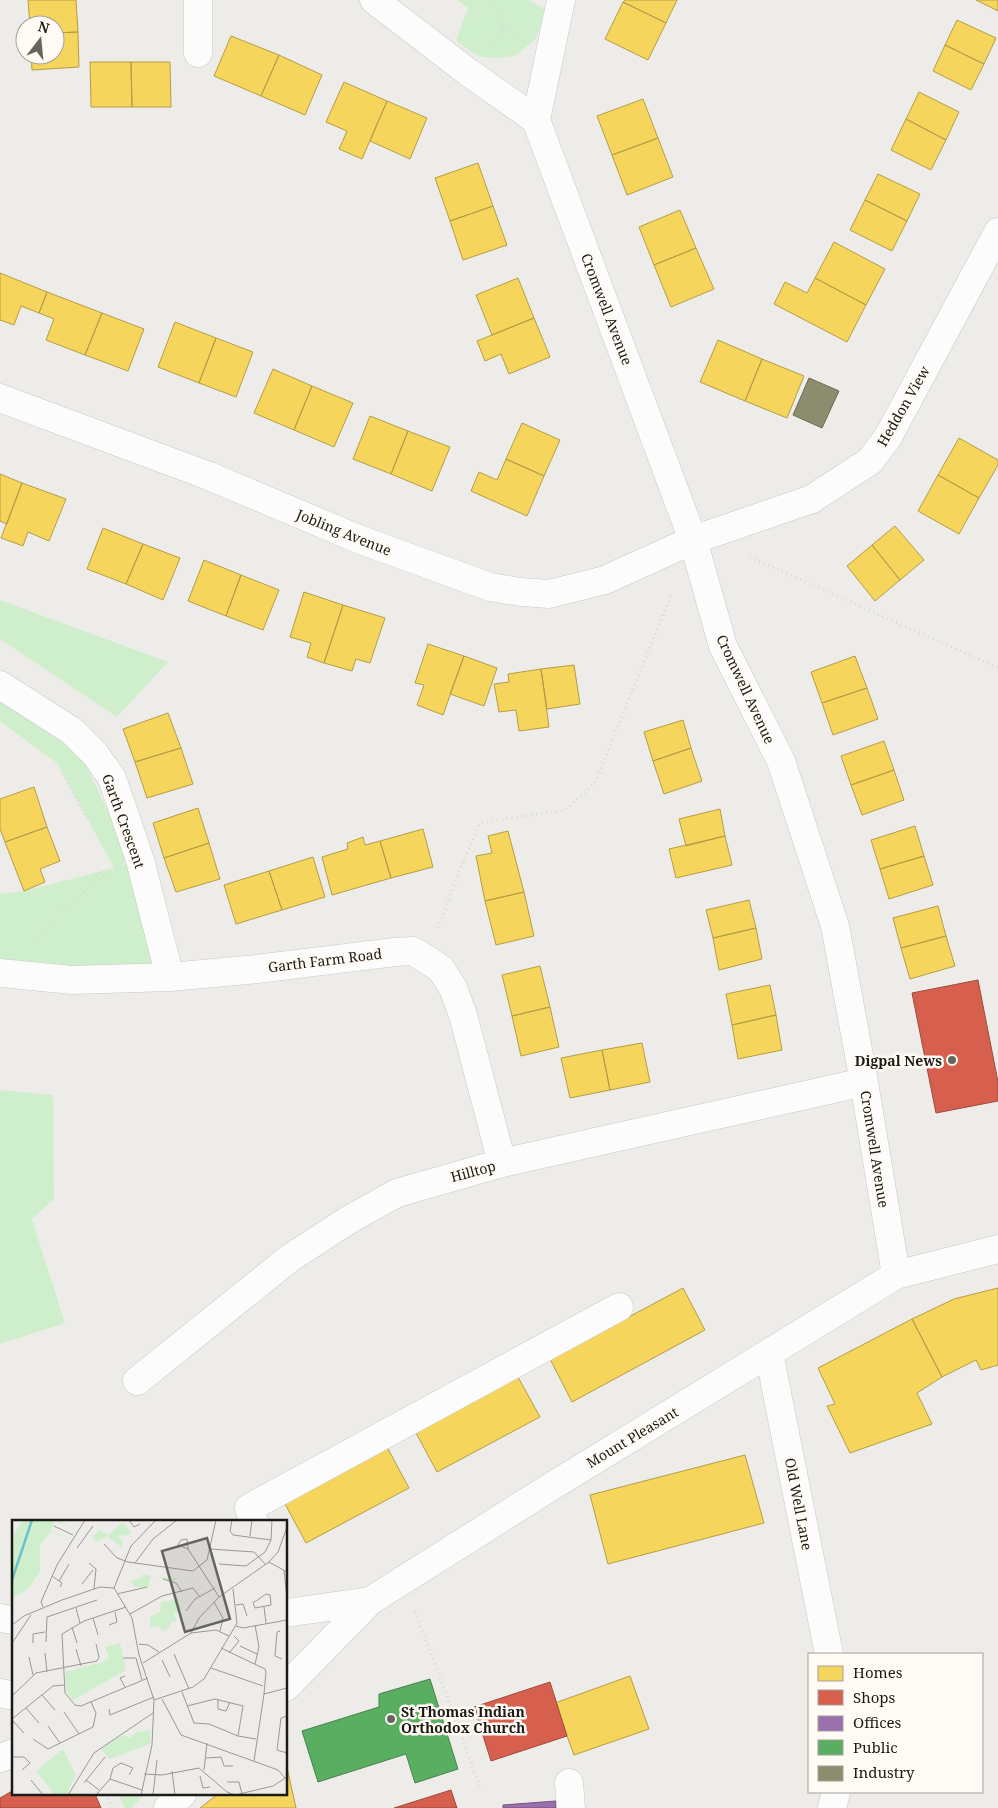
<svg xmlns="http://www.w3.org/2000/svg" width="998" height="1808" viewBox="0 0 998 1808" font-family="'Noto Serif',serif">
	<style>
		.green { fill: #cfefcc }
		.homes { fill: #f6d55c; stroke: #b49d47 }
		.shops { fill: #d6604d; stroke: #9e4b3d }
		.offices { fill: #9970ab; stroke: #73567f }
		.public { fill: #5aae61; stroke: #47824b }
		.industry { fill: #8c8c6e; stroke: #6a6a54 }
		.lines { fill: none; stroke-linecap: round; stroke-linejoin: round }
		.minor-casing { stroke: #cac8c6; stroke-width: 29 }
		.path { stroke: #d9d8d7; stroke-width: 3; stroke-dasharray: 1 4; stroke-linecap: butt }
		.minor { stroke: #fcfcfc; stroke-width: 28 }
		.poi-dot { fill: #656460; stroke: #fffaf3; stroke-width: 2 }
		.labels { text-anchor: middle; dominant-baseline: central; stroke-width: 5; stroke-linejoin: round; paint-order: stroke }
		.street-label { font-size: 14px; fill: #1b1a17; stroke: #fffaf3 }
		.poi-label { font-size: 14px; font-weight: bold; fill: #1b1a17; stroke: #fffaf3; text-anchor: end }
		.inset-river { fill: none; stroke: #6bc1cc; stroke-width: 2.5 }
		.inset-road { fill: none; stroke: #9a9895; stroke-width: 1 }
		.view { fill: #656460; fill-opacity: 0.15; stroke: #656460; stroke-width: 2.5 }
		.inset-edge { fill: none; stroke: #1b1a17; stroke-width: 2.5 }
	</style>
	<rect width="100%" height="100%" fill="#eeece9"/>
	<path class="green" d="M 457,0 L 528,0 L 546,10 L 536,38 L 517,55 L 499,58 L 480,57 L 456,41 L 468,8 Z
		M 0,600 L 168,662 L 117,717 L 0,639 Z
		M 0,700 L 81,755 L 131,860 L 119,866 L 140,860 L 170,977 L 0,973 L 0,894 L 24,891 L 114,868 L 57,763 L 0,721 Z
		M 0,1090 L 53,1095 L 54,1199 L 32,1219 L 65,1323 L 0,1344 Z
		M 118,1794 L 145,1794 L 131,1808 L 125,1808 Z"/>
	<path class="homes" d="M 28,0 L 76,0 L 78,32 L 55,33 L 55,25 L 30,25 Z
		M 625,0 L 677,0 L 666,23 L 623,2 Z
		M 976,0 L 998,0 L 998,11 Z
		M 623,2 L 666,23 L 648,60 L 605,39 Z
		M 957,20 L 996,38 L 984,64 L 945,45 Z
		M 78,32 L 79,67 L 32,70 L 31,55 L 55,55 L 55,33 Z
		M 231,36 L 279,55 L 261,96 L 214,76 Z
		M 945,45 L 984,64 L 971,90 L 933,71 Z
		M 279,55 L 322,75 L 305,115 L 261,96 Z
		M 90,62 L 131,62 L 132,107 L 91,107 Z
		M 131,62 L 170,62 L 171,107 L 132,107 Z
		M 344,82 L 387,101 L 362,159 L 339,149 L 347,131 L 326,122 Z
		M 919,92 L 959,112 L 946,140 L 906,119 Z
		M 643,99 L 658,138 L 612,155 L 597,116 Z
		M 387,101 L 427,118 L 410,159 L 370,141 Z
		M 906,119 L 946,140 L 931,170 L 891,150 Z
		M 658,138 L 673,177 L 627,195 L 612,155 Z
		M 478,163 L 493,206 L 450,221 L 435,178 Z
		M 878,174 L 920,194 L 907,221 L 865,200 Z
		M 865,200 L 907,221 L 892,251 L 850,230 Z
		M 493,206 L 507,245 L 463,260 L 450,221 Z
		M 680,210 L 696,248 L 654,265 L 639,227 Z
		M 834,242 L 885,269 L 866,305 L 815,278 Z
		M 696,248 L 714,289 L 671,307 L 654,265 Z
		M 0,273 L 47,292 L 39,313 L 21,306 L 14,325 L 0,320 Z
		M 518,278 L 534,318 L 492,335 L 476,295 Z
		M 815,278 L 866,305 L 847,342 L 774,304 L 785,282 L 807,293 Z
		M 47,292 L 102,313 L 85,355 L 46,340 L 54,319 L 39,313 Z
		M 102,313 L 144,329 L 128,371 L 85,355 Z
		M 534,318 L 550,357 L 509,374 L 501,354 L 485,361 L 477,341 Z
		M 175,322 L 216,338 L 199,383 L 158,367 Z
		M 216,338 L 253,352 L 236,397 L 199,383 Z
		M 718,340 L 762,359 L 745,401 L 700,382 Z
		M 762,359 L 804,376 L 787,418 L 745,401 Z
		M 273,369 L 312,386 L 294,430 L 254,413 Z
		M 312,386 L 353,403 L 334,447 L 294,430 Z
		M 370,416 L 408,431 L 391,474 L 353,459 Z
		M 522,423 L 560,440 L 544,476 L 506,459 Z
		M 408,431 L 450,447 L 432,491 L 391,474 Z
		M 959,438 L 998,460 L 998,465 L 979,498 L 938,475 Z
		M 506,459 L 544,476 L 527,516 L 471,491 L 479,472 L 497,480 Z
		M 0,474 L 22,483 L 7,524 L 0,521 Z
		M 938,475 L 979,498 L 959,534 L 918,511 Z
		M 22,483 L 66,499 L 49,541 L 28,532 L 23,546 L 1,538 Z
		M 895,526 L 924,560 L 900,580 L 872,545 Z
		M 103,528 L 143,544 L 126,584 L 87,569 Z
		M 143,544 L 180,558 L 163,600 L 126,584 Z
		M 872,545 L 900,580 L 875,601 L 847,566 Z
		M 204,560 L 241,575 L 226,616 L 188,601 Z
		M 241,575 L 279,590 L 263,630 L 226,616 Z
		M 304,592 L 343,605 L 324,663 L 307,657 L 311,643 L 290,637 Z
		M 343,605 L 385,618 L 370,663 L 356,659 L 352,671 L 324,663 Z
		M 428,644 L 464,656 L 443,715 L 417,705 L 424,685 L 415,683 Z
		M 464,656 L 497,668 L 484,706 L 450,694 Z
		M 855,656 L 867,688 L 822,703 L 811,672 Z
		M 574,665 L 580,704 L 547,709 L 541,669 Z
		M 541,669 L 549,727 L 519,731 L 516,710 L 499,712 L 494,684 L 509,682 L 508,674 Z
		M 867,688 L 878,719 L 833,735 L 822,703 Z
		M 168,713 L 181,748 L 135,762 L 123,729 Z
		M 683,720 L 691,748 L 653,761 L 644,732 Z
		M 884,741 L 894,770 L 851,785 L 841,756 Z
		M 181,748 L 193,784 L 147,798 L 135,762 Z
		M 691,748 L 702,781 L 664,794 L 653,761 Z
		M 894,770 L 904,800 L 862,815 L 851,785 Z
		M 34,787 L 47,827 L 5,842 L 0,829 L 0,799 Z
		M 198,808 L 209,843 L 164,858 L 153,823 Z
		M 720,809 L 725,836 L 686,846 L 679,819 Z
		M 915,826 L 924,856 L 880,869 L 871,840 Z
		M 47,827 L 60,861 L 40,869 L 45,882 L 24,891 L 5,842 Z
		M 423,829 L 433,867 L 391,878 L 380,841 Z
		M 508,831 L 524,892 L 485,901 L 476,856 L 492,853 L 488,836 Z
		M 725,836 L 732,865 L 676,878 L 669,849 Z
		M 363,837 L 365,845 L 380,841 L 391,878 L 332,895 L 322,857 L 348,849 L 347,843 Z
		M 209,843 L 220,879 L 176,892 L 164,858 Z
		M 924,856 L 933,885 L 889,899 L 880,869 Z
		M 313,857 L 325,897 L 282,910 L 269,871 Z
		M 269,871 L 282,910 L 236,924 L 224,885 Z
		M 524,892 L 534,936 L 496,945 L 485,901 Z
		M 749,900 L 756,928 L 713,938 L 706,910 Z
		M 938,906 L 946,936 L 901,948 L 893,918 Z
		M 756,928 L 762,959 L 719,970 L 713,938 Z
		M 946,936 L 955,966 L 910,979 L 901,948 Z
		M 540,966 L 550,1007 L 512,1016 L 502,975 Z
		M 770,985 L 776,1015 L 732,1025 L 726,994 Z
		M 550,1007 L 559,1047 L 521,1056 L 512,1016 Z
		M 776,1015 L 782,1050 L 738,1059 L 732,1025 Z
		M 642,1043 L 650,1082 L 610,1090 L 602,1050 Z
		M 602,1050 L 610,1090 L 570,1098 L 561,1058 Z
		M 683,1288 L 705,1330 L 572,1402 L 550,1359 Z
		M 998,1288 L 998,1365 L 981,1370 L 976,1360 L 942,1377 L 912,1319 L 954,1299 Z
		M 912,1319 L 942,1377 L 917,1393 L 932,1424 L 850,1453 L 827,1406 L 835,1404 L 818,1368 Z
		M 518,1377 L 540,1417 L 437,1472 L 415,1431 Z
		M 387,1447 L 409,1488 L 306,1543 L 284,1502 Z
		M 745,1455 L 764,1523 L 608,1564 L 590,1495 Z
		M 630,1676 L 649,1729 L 574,1755 L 555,1703 Z
		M 286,1763 L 296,1808 L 200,1808 L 218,1794 L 286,1794 Z"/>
	<path class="shops" d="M 978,980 L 998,1082 L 998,1101 L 936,1113 L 912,993 Z
		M 550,1682 L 567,1736 L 491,1761 L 474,1707 Z
		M 14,1790 L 14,1794 L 95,1794 L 101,1808 L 0,1808 L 0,1798 Z
		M 451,1790 L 457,1808 L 394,1808 Z"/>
	<path class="offices" d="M 556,1801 L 556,1808 L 503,1808 L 503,1805 Z"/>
	<path class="public" d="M 430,1679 L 458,1769 L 415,1783 L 406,1754 L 318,1782 L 302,1731 L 379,1707 L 379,1694 Z"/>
	<path class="industry" d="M 809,378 L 839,391 L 822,428 L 793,415 Z"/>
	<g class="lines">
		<defs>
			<path id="minor" d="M 198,0 L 198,53
				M 374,0 L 468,72 L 536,120
				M 561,0 L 536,120 L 693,540 L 723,646 L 781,761 L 835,926 L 864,1082 L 896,1275
				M 0,398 L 209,476 L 361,540 L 490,587 L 521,592 L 549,594 L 605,580 L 693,540 L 812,499 L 870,461 L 888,437 L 998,232
				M 0,685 L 72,731 L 95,754 L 112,778 L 140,860 L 170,977
				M 0,973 L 72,980 L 170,977 L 257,969 L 395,952 L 413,951 L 426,959 L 441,969 L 453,988 L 463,1015 L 502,1163
				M 769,1353 L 829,1654
				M 137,1381 L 290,1258 L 350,1219 L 397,1193 L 502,1163 L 864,1082
				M 254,1522 L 249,1508 L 619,1307
				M 286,1613 L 370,1601
				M 0,1618 L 14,1620
				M 286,1687 L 370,1601 L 549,1488 L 896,1275 L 998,1249
				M 0,1693 L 14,1696
				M 0,1758 L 14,1753
				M 569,1783 L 571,1808
				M 168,1808 L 182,1794
				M 832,1808 L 836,1792"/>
		</defs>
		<use href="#minor" class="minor-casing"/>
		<path class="path" d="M 503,27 L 518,34
			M 489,45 L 503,27 L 492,0
			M 750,557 L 998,668
			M 63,774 L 87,819
			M 438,928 L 460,869 L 480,823 L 565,810 L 595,783 L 672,593
			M 35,942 L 65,907 L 108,873
			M 415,1612 L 437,1669 L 481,1790
			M 105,1794 L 112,1808"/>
		<use href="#minor" class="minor"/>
	</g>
	<g class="poi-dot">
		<circle cx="952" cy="1060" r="5"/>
		<circle cx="391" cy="1719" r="5"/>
	</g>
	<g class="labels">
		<g class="street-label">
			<text transform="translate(607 309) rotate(69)">Cromwell Avenue</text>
			<text transform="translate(903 406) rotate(-60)">Heddon View</text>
			<text transform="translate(344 532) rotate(22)">Jobling Avenue</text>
			<text transform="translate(746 689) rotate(65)">Cromwell Avenue</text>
			<text transform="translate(124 821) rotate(70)">Garth Crescent</text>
			<text transform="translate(325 960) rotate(-7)">Garth Farm Road</text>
			<text transform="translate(875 1149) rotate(81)">Cromwell Avenue</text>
			<text transform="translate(473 1171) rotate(-15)">Hilltop</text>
			<text transform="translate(632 1437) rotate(-31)">Mount Pleasant</text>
			<text transform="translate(799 1504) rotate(79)">Old Well Lane</text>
		</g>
		<g class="poi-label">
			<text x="942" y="1060">Digpal News</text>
			<text x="401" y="1711" text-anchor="start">St Thomas Indian<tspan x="401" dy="16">Orthodox Church</tspan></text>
		</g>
	</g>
	<g transform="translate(12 1520)">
		<rect width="275" height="275" fill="#eeece9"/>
		<path d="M 11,0 L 45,0 L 64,10 L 43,1 L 39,10 L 58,19 L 39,11 L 28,25 L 28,52 L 17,68 L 0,78 L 2,14 ZM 111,2 L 120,14 L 106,16 L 111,22 L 109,27 L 95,16 L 85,22 L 80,17 L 88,10 L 96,15 ZM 130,54 L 145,57 L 166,58 L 164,61 L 139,56 L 136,67 L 122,67 L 119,60 L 131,58 ZM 166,79 L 170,89 L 162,94 L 165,101 L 158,103 L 158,108 L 150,111 L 147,106 L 137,108 L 139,96 L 148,92 L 149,82 ZM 108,123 L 114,150 L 61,180 L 55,172 L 53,152 L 91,142 L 97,138 L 93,127 ZM 139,210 L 138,224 L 98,239 L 89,229 L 111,215 L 118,218 L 125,212 ZM 51,229 L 64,255 L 54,275 L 43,275 L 24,251 Z" fill="#cfefcc"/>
		<path class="inset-river" d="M 0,60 L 20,0"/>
		<path class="inset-road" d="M 117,0 L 122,7 L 128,4M 220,0 L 218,11 L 221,15 L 259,20M 42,6 L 61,15M 238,16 L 240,0M 175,19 L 176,29 L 207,77M 175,19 L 169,20 L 166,25 L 176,29M 92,24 L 105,38 L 116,42 L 181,51 L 195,40 L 204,0M 65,28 L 81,6M 198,29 L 242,32 L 254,45M 257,42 L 275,52M 77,43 L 84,49 L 82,69M 123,43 L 141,19 L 165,0M 207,44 L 234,46 L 253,32 L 259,20 L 260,0M 272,50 L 275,78M 40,56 L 50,63 L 48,67M 151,59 L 164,63 L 170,72M 47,61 L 57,44M 70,64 L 81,50M 105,74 L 135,67M 254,74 L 258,75 L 259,85 L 243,88 L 241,83 ZM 202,82 L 211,98 L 208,111M 224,85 L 231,84 L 235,96M 31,87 L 29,82 L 45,45 L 73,0M 114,87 L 72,101 L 50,114 L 53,173 L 63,185 L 69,186 L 136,158M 252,87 L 254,103M 64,88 L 68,103M 174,91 L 183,79 L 203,68M 118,94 L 150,76 L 181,68 L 188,77M 81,98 L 86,115M 0,105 L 12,96 L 50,80 L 88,67 L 102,68M 97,105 L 105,102 L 103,92M 224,106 L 231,108 L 275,100M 60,107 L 65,123M 268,111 L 265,112 L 263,136 L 270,139M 179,113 L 187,98 L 207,77 L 257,42 L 266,32 L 275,7M 34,122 L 35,97 L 85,80M 0,123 L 19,95M 21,123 L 21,114 L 33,112M 127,124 L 136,125 L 147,132M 228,126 L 245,134M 209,128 L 253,149 L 254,152M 64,129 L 69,146M 33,133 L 35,152M 217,133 L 227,121 L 222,116M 162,134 L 177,169M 17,137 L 21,155M 111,138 L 124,138 L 130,160M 150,140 L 158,157M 131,143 L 179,113 L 204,110 L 217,116M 243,144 L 247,127 L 243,105M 199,148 L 251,166M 113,156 L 108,158 L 113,167M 170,172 L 182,203 L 197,204 L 226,216 L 244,219M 252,174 L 275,168M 252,174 L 254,152M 30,175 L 43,190M 0,176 L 24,153 L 85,141 L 87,137 L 84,124M 150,179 L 169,215 L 266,250 L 273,258M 142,180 L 181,167 L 192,159 L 225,103 L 221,69M 206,180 L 206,189 L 214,191 L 218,182M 175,186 L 203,179 L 231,186 L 226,216M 14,188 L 27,203M 97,189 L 98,195 L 142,177M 52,192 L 67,214M 275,196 L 269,198 L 265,230 L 275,233M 0,199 L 41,166 L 52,165M 0,200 L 12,213M 36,206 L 48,223M 21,219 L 36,229 L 81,207 L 84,193 L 79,182M 0,237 L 12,237 L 18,243 L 10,250M 194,238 L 209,237 L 212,246 L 221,246M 242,241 L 252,174M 192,250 L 195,223M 160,251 L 163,275M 132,254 L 150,255 L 187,248 L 215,272 L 223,275 L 261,266 L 275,257M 188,256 L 191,268 L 198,267M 98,259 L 101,248 L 109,243 L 121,248 L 117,255M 19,260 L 31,275M 74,260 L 87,270M 215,262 L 227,262 L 230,274M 72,263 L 93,237M 56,275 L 82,233 L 141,193M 84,275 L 98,259 L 130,270M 129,275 L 140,225 L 142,180 L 127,135 L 120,98 L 102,68 L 119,26 L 144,0M 141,275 L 145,240"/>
		<path class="view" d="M 195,18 L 218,99 L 173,112 L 150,31 Z"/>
		<rect width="275" height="275" class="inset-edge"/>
	</g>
	<rect x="808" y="1653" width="175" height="140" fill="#fffaf3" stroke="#a4a09b"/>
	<rect x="818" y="1666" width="25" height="15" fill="#f6d55c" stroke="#a4a09b"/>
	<text x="853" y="1678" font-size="15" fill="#1b1a17">Homes</text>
	<rect x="818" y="1690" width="25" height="15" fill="#d6604d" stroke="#a4a09b"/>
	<text x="853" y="1703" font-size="15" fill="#1b1a17">Shops</text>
	<rect x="818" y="1716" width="25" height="15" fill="#9970ab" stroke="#a4a09b"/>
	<text x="853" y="1728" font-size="15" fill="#1b1a17">Offices</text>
	<rect x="818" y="1740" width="25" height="15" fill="#5aae61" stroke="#a4a09b"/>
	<text x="853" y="1753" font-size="15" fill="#1b1a17">Public</text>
	<rect x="818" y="1766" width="25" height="15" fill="#8c8c6e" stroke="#a4a09b"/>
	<text x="853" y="1778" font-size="15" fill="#1b1a17">Industry</text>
	<g transform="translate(40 40) rotate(16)"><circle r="24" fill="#fffaf3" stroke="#a4a09b"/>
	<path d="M0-4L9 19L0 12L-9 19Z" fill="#656460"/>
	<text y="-8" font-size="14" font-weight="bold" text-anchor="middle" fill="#1b1a17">N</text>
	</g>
</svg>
